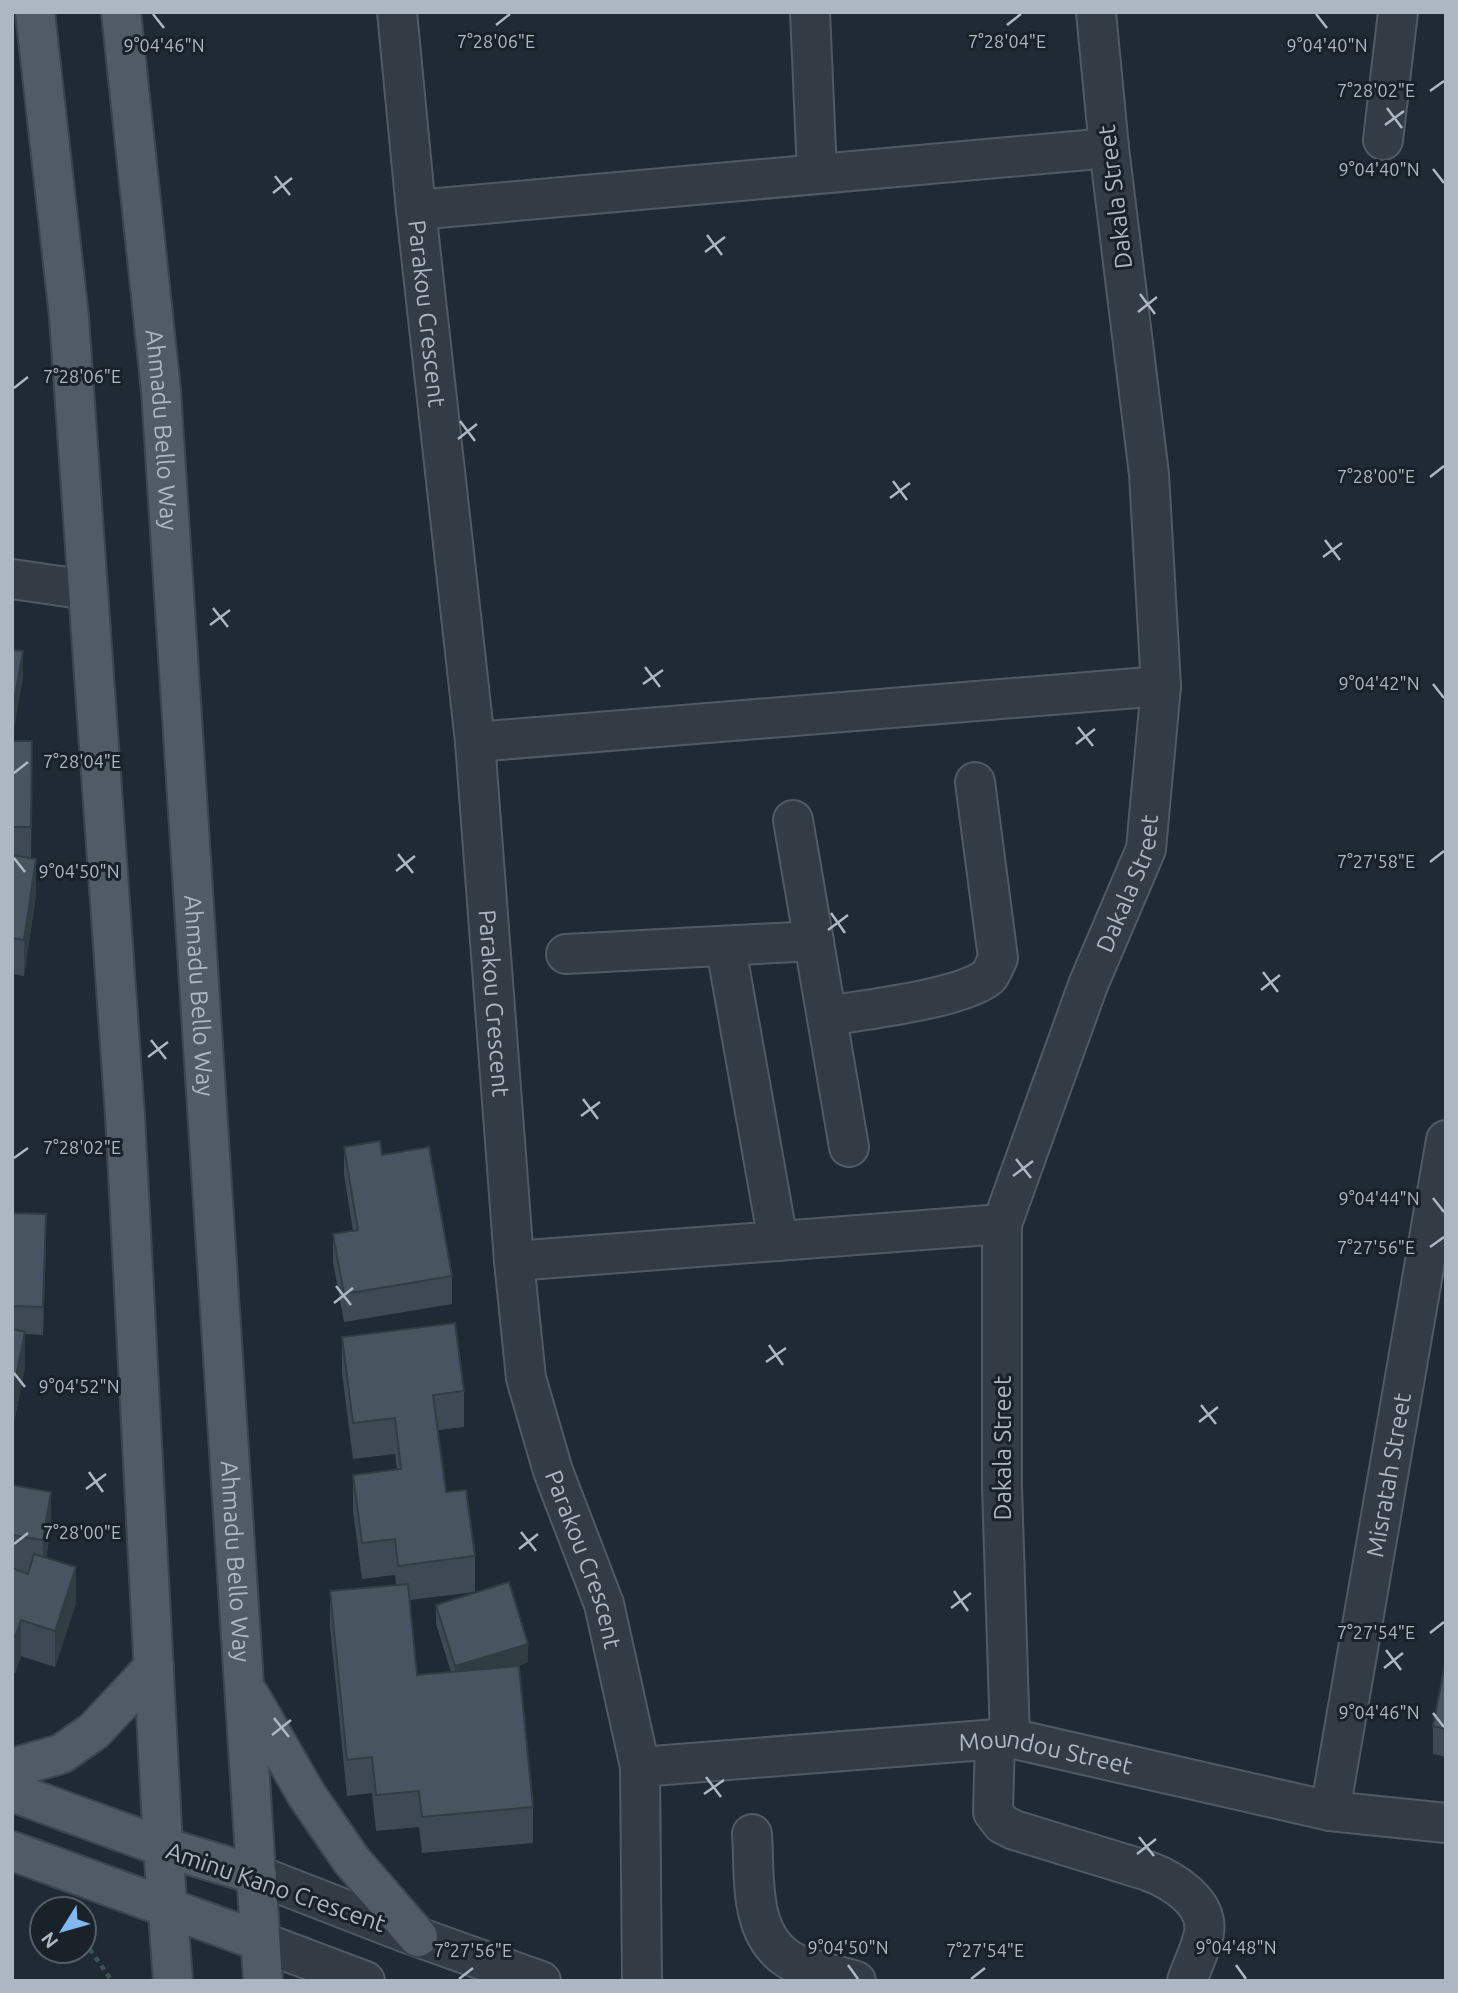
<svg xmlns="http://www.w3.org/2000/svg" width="1458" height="1993" viewBox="0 0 1458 1993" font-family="Ubuntu,sans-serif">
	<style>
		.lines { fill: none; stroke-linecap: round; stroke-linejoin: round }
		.minor-casing { stroke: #505a63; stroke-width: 42 }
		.major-casing { stroke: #3c454e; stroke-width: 42 }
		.path { stroke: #3f5253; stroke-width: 4.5; stroke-dasharray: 5 5; stroke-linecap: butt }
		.minor { stroke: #333c45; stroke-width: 38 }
		.major { stroke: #515b65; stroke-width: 38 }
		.wall { fill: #3e4953 }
		.shaded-wall { fill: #323c43 }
		.building { fill: #485560; stroke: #323c43; stroke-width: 2 }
		.ticks { fill: none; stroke: #adb7c2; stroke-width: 2.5 }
		.labels { text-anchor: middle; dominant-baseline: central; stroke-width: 6; stroke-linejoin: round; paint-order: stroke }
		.street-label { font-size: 24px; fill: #adb7c2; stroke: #192129 }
		.ticks-label { font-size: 18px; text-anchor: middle; fill: #adb7c2; stroke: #192129; stroke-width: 6; stroke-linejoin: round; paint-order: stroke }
	</style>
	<rect width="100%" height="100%" fill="#202a34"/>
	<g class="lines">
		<defs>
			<g id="minor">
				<path id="s1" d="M 397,12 L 416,210 L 475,742 L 514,1261 L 526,1378 L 553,1471 L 604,1604 L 640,1767 L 642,1981"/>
				<path d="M 810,12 L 817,173"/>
				<path d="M 1383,140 L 1398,12"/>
				<path d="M 416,210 L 1109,148"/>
				<path d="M 12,579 L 88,590"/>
				<path d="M 475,742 L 1161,686"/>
				<path d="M 793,820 L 849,1147"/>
				<path d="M 726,948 L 778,1241"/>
				<path d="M 566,954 L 814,941"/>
				<path d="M 827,1016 C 863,1010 961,999 988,977 C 992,973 995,964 998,958 L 975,782"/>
				<path d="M 514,1261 L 1002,1224"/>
				<path id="s2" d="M 1010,1738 L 1002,1487 L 1002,1224 L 1088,985 L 1146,849 L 1161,686 L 1149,474 L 1109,148 L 1096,12"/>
				<path d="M 995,1739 L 993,1812 L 1002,1824 L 1014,1830 L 1148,1871 C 1172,1880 1209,1902 1204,1933 C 1201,1949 1192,1966 1187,1981"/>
				<path id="s3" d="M 640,1767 L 1010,1738 L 1330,1811 L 1446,1823"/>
				<path id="s4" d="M 1330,1811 L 1446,1140"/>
				<path d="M 752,1834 C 755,1876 748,1933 788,1959 C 807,1971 835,1974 856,1981"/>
				<path d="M 257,1875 L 401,1931 L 541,1981"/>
				<path d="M 259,1941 L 365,1981"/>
			</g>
			<g id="major">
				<path d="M 35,12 L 69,317 L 88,590 L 125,1116 L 163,1847 L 173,1981"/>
				<path id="s5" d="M 121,12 L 161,391 L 263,1981"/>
				<path d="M 250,1696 L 306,1794 L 352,1861 L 418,1937"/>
				<path d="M 12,1768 L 61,1754 L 94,1731 L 154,1667"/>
				<path d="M 12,1792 L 163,1847 L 257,1875"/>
				<path d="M 12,1851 L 259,1941"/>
			</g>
		</defs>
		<use href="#minor" class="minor-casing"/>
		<use href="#major" class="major-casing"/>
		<path class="path" d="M 84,1941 L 112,1981"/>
		<use href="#minor" class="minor"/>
		<use href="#major" class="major"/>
	</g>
	<path class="wall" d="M 12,741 L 32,777 L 31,858 L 36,895 L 24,976 L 12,974 Z
		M 344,1147 L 382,1155 L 452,1276 L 452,1304 L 344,1322 L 333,1262 L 333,1234 L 353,1231 L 344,1175 Z
		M 12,1213 L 46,1242 L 43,1335 L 25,1334 L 25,1368 L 12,1432 Z
		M 342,1337 L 464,1391 L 464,1427 L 438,1430 L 446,1492 L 475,1556 L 475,1592 L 410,1600 L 417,1675 L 451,1672 L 436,1624 L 436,1605 L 528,1662 L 518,1666 L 533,1807 L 533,1843 L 422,1853 L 419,1827 L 376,1831 L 372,1793 L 347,1796 L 330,1627 L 330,1591 L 396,1585 L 395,1575 L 362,1579 L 353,1511 L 353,1475 L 397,1470 L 395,1454 L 353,1459 L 342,1373 Z
		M 12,1485 L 51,1528 L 46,1558 L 76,1603 L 55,1667 L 21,1656 L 15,1673 L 12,1672 Z
		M 1446,1659 L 1446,1757 L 1433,1754 L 1433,1726 Z"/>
	<path class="shaded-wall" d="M 23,651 L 23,679 L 12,740 L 12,712 Z
		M 36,859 L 36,895 L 24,976 L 24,940 Z
		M 46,1214 L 46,1242 L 43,1335 L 43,1307 Z
		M 25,1332 L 25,1368 L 12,1432 L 12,1396 Z
		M 51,1492 L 51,1528 L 43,1576 L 43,1540 Z
		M 76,1567 L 76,1603 L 55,1667 L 55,1631 Z
		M 21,1620 L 21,1656 L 15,1673 L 15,1637 Z
		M 528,1644 L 528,1662 L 455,1685 L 455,1666 Z"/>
	<path class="building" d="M 12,650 L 23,651 L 12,712 Z
		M 12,741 L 32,741 L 31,827 L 12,827 Z
		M 12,855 L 36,859 L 24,940 L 12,938 Z
		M 380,1141 L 382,1155 L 429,1147 L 452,1276 L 344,1294 L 333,1234 L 358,1230 L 344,1147 Z
		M 12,1213 L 46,1214 L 43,1307 L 12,1306 Z
		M 455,1323 L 464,1391 L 433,1395 L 446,1492 L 466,1490 L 475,1556 L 398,1566 L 395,1539 L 362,1543 L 353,1475 L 401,1469 L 395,1418 L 353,1423 L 342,1337 Z
		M 12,1329 L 25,1332 L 12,1396 Z
		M 12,1485 L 51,1492 L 43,1540 L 12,1535 Z
		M 34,1554 L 76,1567 L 55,1631 L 21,1620 L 15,1637 L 12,1636 L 12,1568 L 28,1574 Z
		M 509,1582 L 528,1644 L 455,1666 L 436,1605 Z
		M 408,1584 L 417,1675 L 519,1666 L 533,1807 L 422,1817 L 419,1791 L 376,1795 L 372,1757 L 347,1760 L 330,1591 Z
		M 1446,1659 L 1446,1729 L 1433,1726 Z"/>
	<path class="ticks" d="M 153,14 L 164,28M 1316,14 L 1327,28M 496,25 L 510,14M 1007,25 L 1021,14M 1430,91 L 1444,81M 1387,108 L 1402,128M 1385,125 L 1404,111M 1433,169 L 1444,183M 275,176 L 290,195M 273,193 L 292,178M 707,235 L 722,255M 705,252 L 725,237M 1140,294 L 1155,314M 1138,312 L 1157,297M 14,388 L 28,377M 460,421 L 475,441M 458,439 L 477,424M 1430,477 L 1444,466M 893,481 L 907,500M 890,498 L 910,483M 1325,540 L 1340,560M 1323,557 L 1342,543M 213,608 L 228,627M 210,625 L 230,610M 645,667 L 660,687M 643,684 L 663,670M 1433,684 L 1444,698M 1078,727 L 1093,746M 1076,744 L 1095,729M 14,773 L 28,762M 398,854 L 413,873M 14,858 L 25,872M 1430,862 L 1444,851M 396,871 L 415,856M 831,913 L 845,933M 828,930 L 848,915M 1263,972 L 1278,992M 1261,990 L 1280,975M 151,1040 L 166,1059M 148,1057 L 168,1042M 583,1099 L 598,1119M 581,1116 L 600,1102M 14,1158 L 28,1148M 1016,1159 L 1031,1178M 1013,1176 L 1033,1161M 1433,1198 L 1444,1212M 1430,1247 L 1444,1237M 336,1286 L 351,1305M 334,1303 L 353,1288M 769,1345 L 783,1365M 766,1362 L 786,1348M 14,1373 L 25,1387M 1201,1405 L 1216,1424M 1199,1422 L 1218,1407M 89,1472 L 103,1492M 86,1489 L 106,1474M 521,1532 L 536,1551M 14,1544 L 28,1533M 519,1549 L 538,1534M 954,1591 L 968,1611M 951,1608 L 971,1593M 1430,1633 L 1444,1622M 1386,1650 L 1401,1670M 1384,1668 L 1403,1653M 1433,1713 L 1444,1727M 274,1718 L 289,1737M 272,1735 L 291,1720M 706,1777 L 721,1797M 704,1794 L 724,1780M 1139,1837 L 1154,1856M 1137,1854 L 1156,1839M 848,1965 L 858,1979M 1236,1965 L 1246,1979M 459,1979 L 473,1968M 971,1979 L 985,1968"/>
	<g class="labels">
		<g class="street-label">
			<text transform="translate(1115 197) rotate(-97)">Dakala Street</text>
			<text stroke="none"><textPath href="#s1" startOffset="303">Parakou Crescent</textPath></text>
			<text stroke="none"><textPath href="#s5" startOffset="420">Ahmadu Bello Way</textPath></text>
			<text stroke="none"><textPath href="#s2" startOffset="878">Dakala Street</textPath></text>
			<text stroke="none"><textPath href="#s5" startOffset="987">Ahmadu Bello Way</textPath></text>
			<text stroke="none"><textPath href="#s1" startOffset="996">Parakou Crescent</textPath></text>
			<text transform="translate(1002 1448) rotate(-90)">Dakala Street</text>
			<text stroke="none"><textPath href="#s4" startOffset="341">Misratah Street</textPath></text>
			<text stroke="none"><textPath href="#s1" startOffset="1563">Parakou Crescent</textPath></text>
			<text stroke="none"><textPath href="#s5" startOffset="1554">Ahmadu Bello Way</textPath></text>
			<text stroke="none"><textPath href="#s3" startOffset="408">Moundou Street</textPath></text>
			<text transform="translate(276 1887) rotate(19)">Aminu Kano Crescent</text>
		</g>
	</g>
	<g class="ticks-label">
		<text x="496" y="48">7°28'06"E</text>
		<text x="1007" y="48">7°28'04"E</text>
		<text x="164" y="52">9°04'46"N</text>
		<text x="1327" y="52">9°04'40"N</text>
		<text x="1376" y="97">7°28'02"E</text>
		<text x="1379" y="176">9°04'40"N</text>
		<text x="82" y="383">7°28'06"E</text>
		<text x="1376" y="483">7°28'00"E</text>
		<text x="1379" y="690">9°04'42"N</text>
		<text x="82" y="768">7°28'04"E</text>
		<text x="1376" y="868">7°27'58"E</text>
		<text x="79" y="878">9°04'50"N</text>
		<text x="82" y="1154">7°28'02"E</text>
		<text x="1379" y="1205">9°04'44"N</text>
		<text x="1376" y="1254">7°27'56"E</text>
		<text x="79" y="1393">9°04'52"N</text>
		<text x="82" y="1539">7°28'00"E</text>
		<text x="1376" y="1639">7°27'54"E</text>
		<text x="1379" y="1719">9°04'46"N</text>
		<text x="848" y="1954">9°04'50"N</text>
		<text x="1236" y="1954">9°04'48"N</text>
		<text x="473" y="1957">7°27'56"E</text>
		<text x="985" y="1957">7°27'54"E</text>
	</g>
	<rect width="1458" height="1993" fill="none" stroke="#adb7c2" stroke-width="28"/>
	<g transform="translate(63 1930) rotate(233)"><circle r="33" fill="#192129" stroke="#545d66" stroke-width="2"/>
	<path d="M0-5L12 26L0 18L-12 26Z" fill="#82b8f2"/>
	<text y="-10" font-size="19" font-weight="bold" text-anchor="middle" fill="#adb7c2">N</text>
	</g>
</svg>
